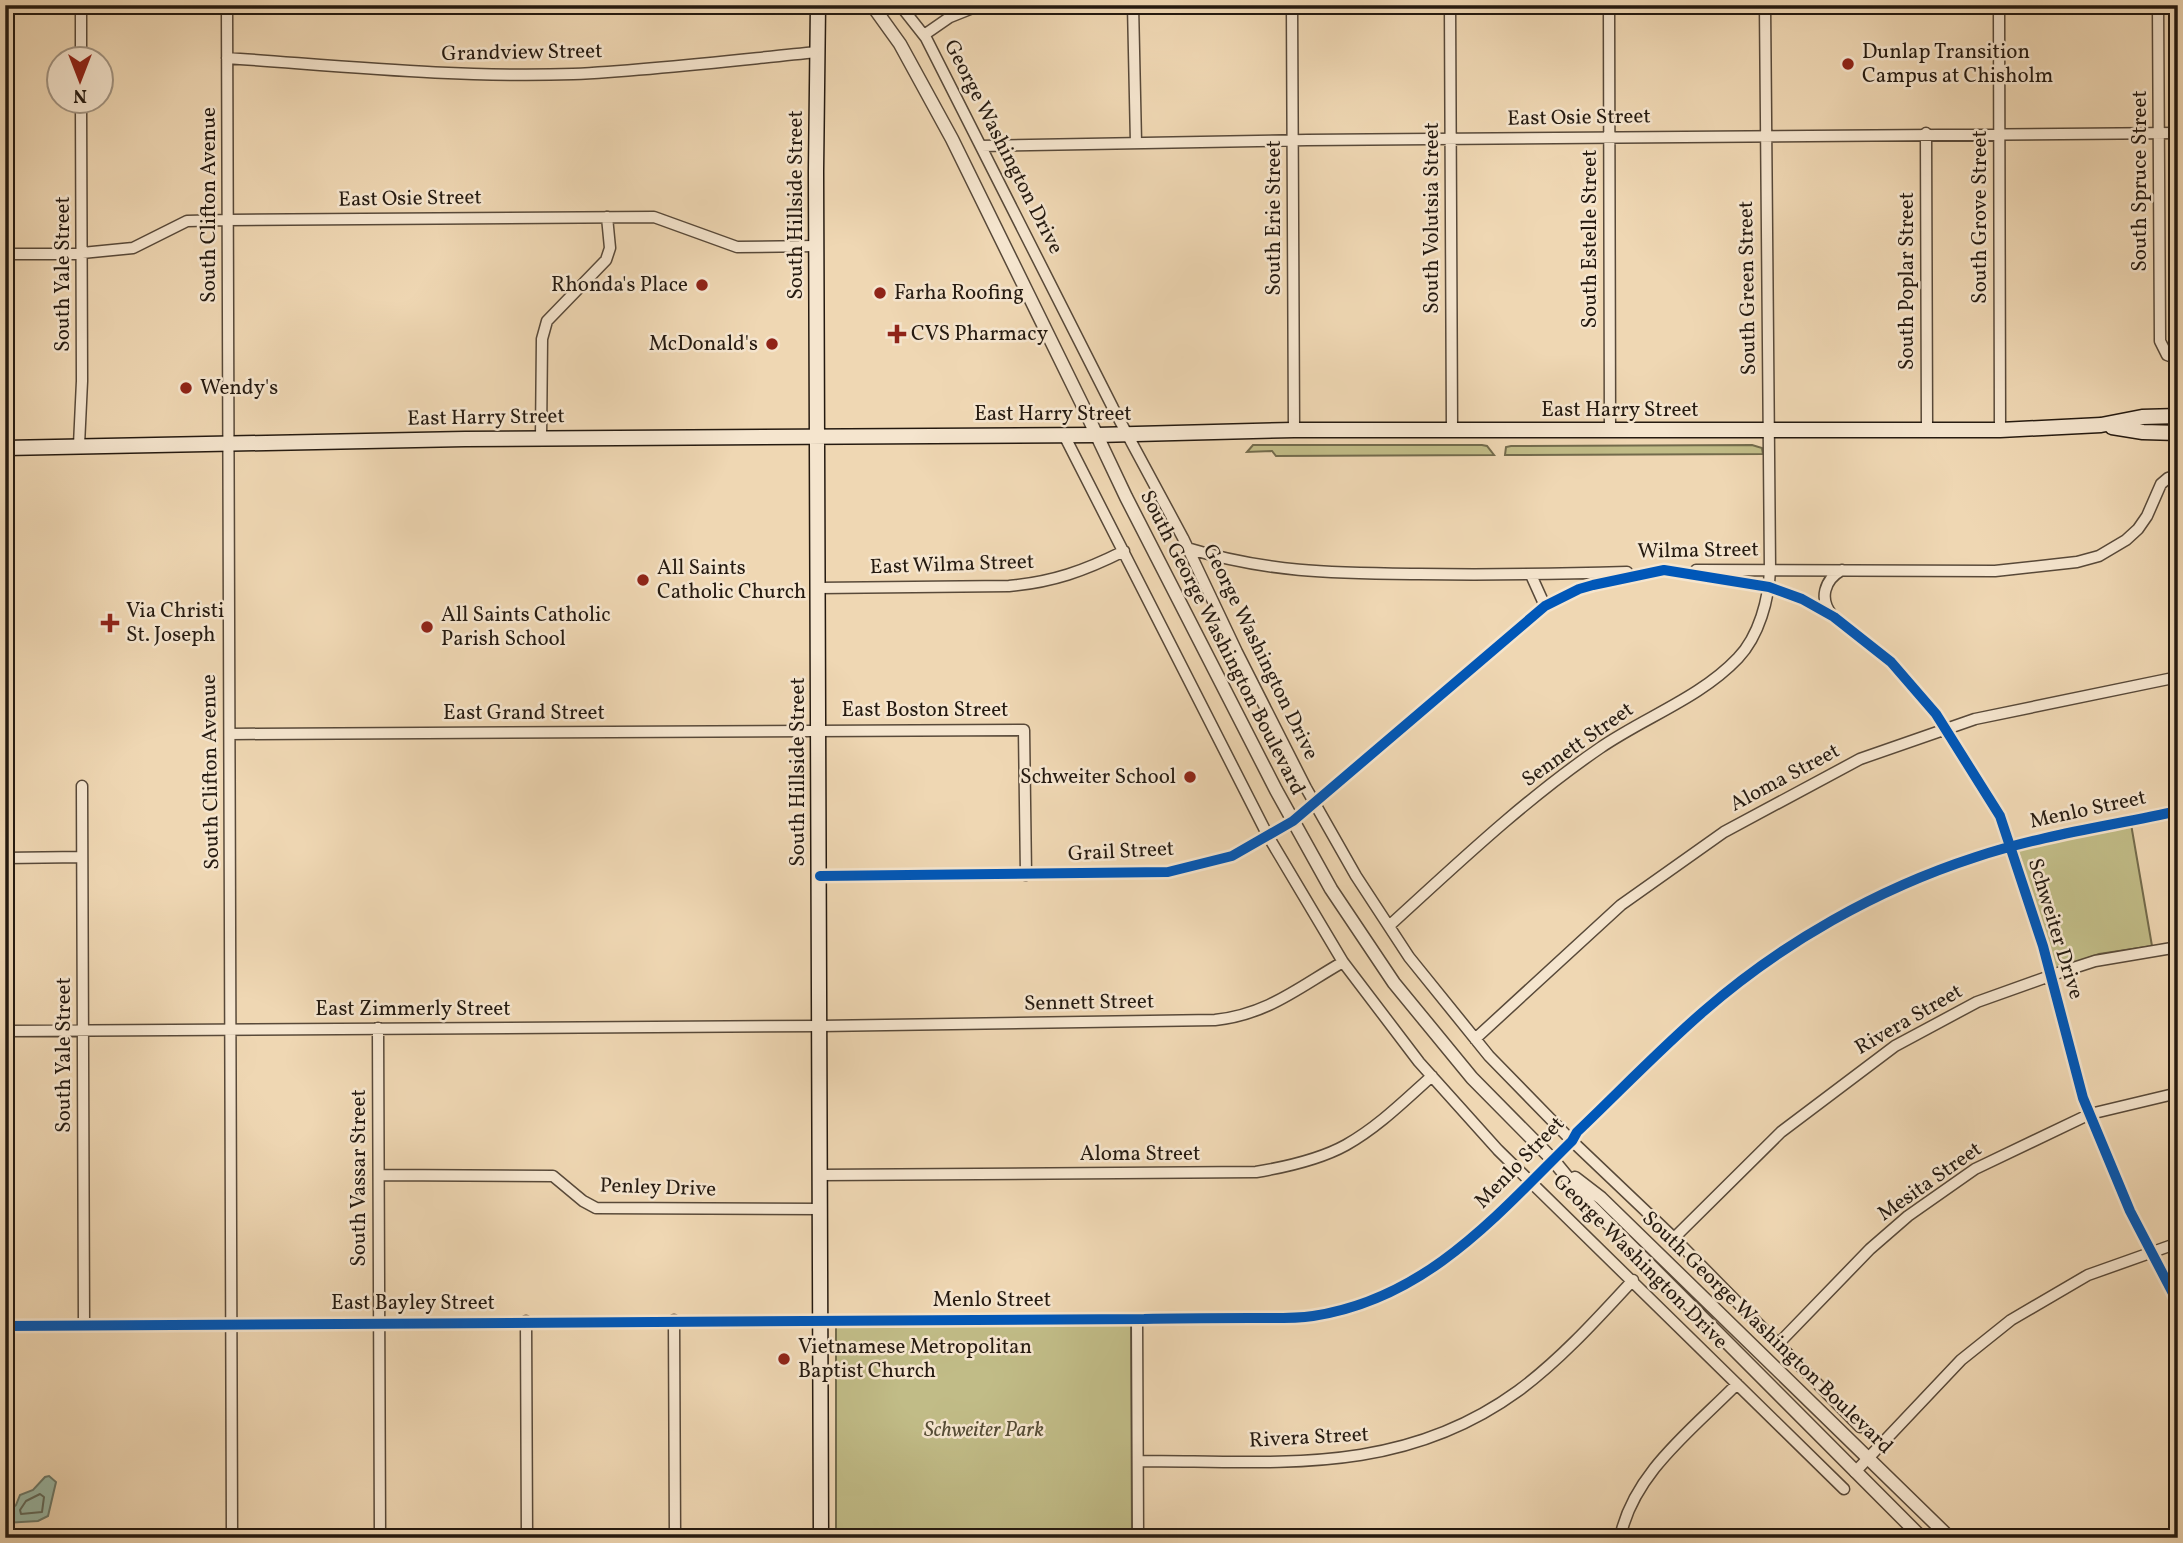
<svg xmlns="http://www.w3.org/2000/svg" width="2183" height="1543" viewBox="0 0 2183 1543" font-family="Vollkorn,serif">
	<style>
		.green { fill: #c1bc87; stroke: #736b4c; stroke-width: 2 }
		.water { fill: #9abaa8; stroke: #6b7a6b; stroke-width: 2 }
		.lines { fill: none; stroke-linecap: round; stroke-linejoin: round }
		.shore { stroke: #606a5c; stroke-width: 2 }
		.minor-casing { stroke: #584939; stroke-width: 13 }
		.tertiary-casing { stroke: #584939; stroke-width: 15 }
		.secondary-casing { stroke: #251a10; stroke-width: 17 }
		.minor { stroke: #f5e5ce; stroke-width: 10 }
		.tertiary { stroke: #f5e5ce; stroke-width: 12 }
		.secondary { stroke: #f5e5ce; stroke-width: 14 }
		.cycleway-casing { stroke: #f5e5ce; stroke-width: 15 }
		.cycleway { stroke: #0057b8; stroke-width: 10 }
		.poi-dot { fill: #8f2418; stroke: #f5e5ce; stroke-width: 2.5 }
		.labels { text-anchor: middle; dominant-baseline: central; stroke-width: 5; stroke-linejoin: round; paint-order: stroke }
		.poi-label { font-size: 21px; fill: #251a10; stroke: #f5e5ce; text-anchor: start }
		.street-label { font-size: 21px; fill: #251a10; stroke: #f5e5ce }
		.park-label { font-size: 21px; font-style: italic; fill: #544b34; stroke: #f5e5ce }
	</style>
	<rect width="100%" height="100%" fill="#efd7b3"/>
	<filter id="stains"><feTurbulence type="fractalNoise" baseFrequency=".00286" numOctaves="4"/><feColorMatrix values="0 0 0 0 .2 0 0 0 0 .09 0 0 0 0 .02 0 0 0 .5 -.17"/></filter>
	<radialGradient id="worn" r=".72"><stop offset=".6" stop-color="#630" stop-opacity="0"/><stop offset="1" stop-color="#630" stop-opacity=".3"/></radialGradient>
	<path class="green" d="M 1253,445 L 1482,445 L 1487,446 L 1494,455 L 1276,456 L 1272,451 L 1247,452 Z
		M 1752,445 L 1762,448 L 1763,454 L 1505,455 L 1506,447 L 1511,446 Z
		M 2131,824 L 2152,946 L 2099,954 L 2055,970 L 2018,850 L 2091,831 Z
		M 977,1323 L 1131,1325 L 1132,1538 L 836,1538 L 836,1325 Z"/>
	<path class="water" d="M 49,1476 L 56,1482 L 48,1516 L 38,1521 L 5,1523 L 5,1515 L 16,1505 L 20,1495 L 33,1490 L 45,1477 Z"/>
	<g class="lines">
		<path class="shore" d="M 40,1494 L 44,1497 L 42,1512 L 21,1514 L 20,1510 L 26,1501 Z"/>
		<defs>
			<path id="minor" d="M 81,5 L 81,60
				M 227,5 L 232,1538
				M 900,5 L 926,38 L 1113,408 L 1183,538 L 1237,652 L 1306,788 L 1356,876 L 1409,957 L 1489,1056 L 1572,1141 L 1674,1238 L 1860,1427
				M 1133,5 L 1136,143
				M 1292,5 L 1294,430
				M 1450,5 L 1452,431
				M 1609,5 L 1610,431
				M 1999,5 L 2000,430
				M 2158,5 L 2160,341 L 2167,355 L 2178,359
				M 924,35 L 950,17 L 980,5
				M 227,58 C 343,66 457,78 573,74 C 655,70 736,60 817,52
				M 1926,133 L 1927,429
				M 981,146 L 1307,140 L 2178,133
				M 5,254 L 72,254 L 133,248 L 187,221 L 228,220 L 654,217 L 737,247 L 817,246
				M 1064,435 L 1268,836 L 1343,962 L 1419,1062 L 1498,1150 L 1844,1489
				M 541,438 L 542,339 L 547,321 L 606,260 L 610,248 L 607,217
				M 79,445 L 82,381 L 81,102
				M 1187,548 C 1269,573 1335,573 1419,574 C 1489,575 1558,574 1627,572
				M 1696,570 L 1995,571 L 2077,562 L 2099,556 L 2126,540 L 2138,529 L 2147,516 L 2161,484 L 2168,478 L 2178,475
				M 1531,575 L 1545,606
				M 818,588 L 1009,586 C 1053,582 1084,571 1124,551
				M 1832,615 C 1819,599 1824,580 1842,570
				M 230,734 L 1024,730 L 1026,875
				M 82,786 L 84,1325
				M 5,858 L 82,857
				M 820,876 L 1168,872 L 1232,856 L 1293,821 L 1545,606 L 1579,589 L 1593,585 L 1664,570 L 1769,587 L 1802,599 L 1834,617 L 1891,662 L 1936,714 L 2000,816 L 2043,946 L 2083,1098 L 2130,1211 L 2178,1303
				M 1389,926 C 1457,864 1524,800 1600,748 C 1645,717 1700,698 1738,658 C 1759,636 1769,599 1770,569 L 1765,5
				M 378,1028 L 380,1538
				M 5,1031 L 820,1026 L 1215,1020 C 1269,1014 1299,987 1343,962
				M 1475,1039 L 1621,905 L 1724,832 L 1860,759 L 1975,719 L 2178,677
				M 379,1175 L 553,1176 L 583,1201 L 596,1208 L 821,1209
				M 820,1175 L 1256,1172 C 1286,1167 1319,1160 1346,1145 C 1378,1127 1404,1101 1432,1076
				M 1674,1238 L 1781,1132 L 1895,1046 L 1977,1002 L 2061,972 L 2095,961 L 2178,947
				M 1137,1319 L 1138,1538
				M 674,1320 L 675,1538
				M 526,1321 L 527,1538
				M 5,1326 L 1144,1319 C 1179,1318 1214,1318 1250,1318 C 1271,1318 1292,1319 1313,1316 C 1426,1299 1496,1216 1572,1141 L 1577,1132 C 1619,1092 1660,1049 1704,1011 C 1782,943 1877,889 1976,857 C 2042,835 2110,826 2178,811
				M 1778,1344 L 1870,1249 L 1908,1216 L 1975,1169 L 2090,1114 L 2178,1093
				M 1138,1461 C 1275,1461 1400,1477 1518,1391 C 1560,1360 1597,1319 1633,1280
				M 1855,1472 L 1961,1360 L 2011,1320 L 2088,1275 L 2178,1243
				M 1620,1538 C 1633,1473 1693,1429 1737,1384"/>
			<path id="tertiary" d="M 872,5 L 900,44 L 952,139 L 1082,404 L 1126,497 L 1276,790 L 1331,889 L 1394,983 L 1472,1078 L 1553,1160 L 1590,1205 L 1922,1538
				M 1575,1178 L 1601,1198 L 1950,1538"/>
			<path id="secondary" d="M 818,5 L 816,171 L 821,1538
				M 2112,427 L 2143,432 L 2178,433
				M 5,448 L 465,439 L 1097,435 L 1294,430 L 2000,430 L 2101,425 L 2142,417 L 2178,416"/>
		</defs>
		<use href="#minor" class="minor-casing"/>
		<use href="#tertiary" class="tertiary-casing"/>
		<use href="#secondary" class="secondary-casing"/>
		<use href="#minor" class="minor"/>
		<use href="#tertiary" class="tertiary"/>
		<use href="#secondary" class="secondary"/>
		<defs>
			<path id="cycleway" d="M 820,876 L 1168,872 L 1232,856 L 1293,821 L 1545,606 L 1579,589 L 1593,585 L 1664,570 L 1769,587 L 1802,599 L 1834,617 L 1891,662 L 1936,714 L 2000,816 L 2043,946 L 2083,1098 L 2130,1211 L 2178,1303
				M 5,1326 L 1144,1319 C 1179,1318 1214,1318 1250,1318 C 1271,1318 1292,1319 1313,1316 C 1426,1299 1496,1216 1572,1141 L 1577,1132 C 1619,1092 1660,1049 1704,1011 C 1782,943 1877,889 1976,857 C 2042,835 2110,826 2178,811"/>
		</defs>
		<use href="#cycleway" class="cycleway-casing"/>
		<use href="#cycleway" class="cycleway"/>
	</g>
	<g class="poi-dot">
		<circle cx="1848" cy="64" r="7"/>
		<circle cx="702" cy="285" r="7"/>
		<circle cx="880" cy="293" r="7"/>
		<path d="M893.5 323.5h7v7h7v7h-7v7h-7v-7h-7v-7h7z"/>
		<circle cx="772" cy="344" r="7"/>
		<circle cx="186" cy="388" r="7"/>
		<circle cx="643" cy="580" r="7"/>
		<path d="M106.5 612.5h7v7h7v7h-7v7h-7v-7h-7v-7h7z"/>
		<circle cx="427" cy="627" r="7"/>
		<circle cx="1190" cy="777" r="7"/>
		<circle cx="784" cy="1359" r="7"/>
	</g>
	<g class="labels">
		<g class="poi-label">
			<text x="1862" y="52">Dunlap Transition<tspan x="1862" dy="24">Campus at Chisholm</tspan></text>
			<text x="688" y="285" text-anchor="end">Rhonda's Place</text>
			<text x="894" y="293">Farha Roofing</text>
			<text x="911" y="334">CVS Pharmacy</text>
			<text x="758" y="344" text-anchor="end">McDonald's</text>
			<text x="200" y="388">Wendy's</text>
			<text x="657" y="568">All Saints<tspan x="657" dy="24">Catholic Church</tspan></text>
			<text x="126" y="611">Via Christi<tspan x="126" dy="24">St. Joseph</tspan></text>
			<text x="441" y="615">All Saints Catholic<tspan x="441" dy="24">Parish School</tspan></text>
			<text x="1176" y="777" text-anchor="end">Schweiter School</text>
			<text x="798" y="1347">Vietnamese Metropolitan<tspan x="798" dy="24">Baptist Church</tspan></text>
		</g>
		<g class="street-label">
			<text transform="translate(522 53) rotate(-1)">Grandview Street</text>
			<text transform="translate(1579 118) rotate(-1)">East Osie Street</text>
			<text transform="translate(1003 147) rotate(63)">George Washington Drive</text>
			<text transform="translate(2140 181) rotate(-90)">South Spruce Street</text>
			<text transform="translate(410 199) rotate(-1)">East Osie Street</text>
			<text transform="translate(209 205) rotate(-90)">South Clifton Avenue</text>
			<text transform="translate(796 205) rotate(-90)">South Hillside Street</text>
			<text transform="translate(1980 217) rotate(-90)">South Grove Street</text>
			<text transform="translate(1274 218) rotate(-90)">South Erie Street</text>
			<text transform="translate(1432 218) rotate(-90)">South Volutsia Street</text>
			<text transform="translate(1590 239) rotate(-90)">South Estelle Street</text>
			<text transform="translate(63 274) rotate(-90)">South Yale Street</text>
			<text transform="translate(1907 281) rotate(-90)">South Poplar Street</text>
			<text transform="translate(1748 288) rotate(-91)">South Green Street</text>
			<text x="1620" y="410">East Harry Street</text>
			<text x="1053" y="414">East Harry Street</text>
			<text transform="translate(486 418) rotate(-1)">East Harry Street</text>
			<text transform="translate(1698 551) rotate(-1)">Wilma Street</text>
			<text transform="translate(952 565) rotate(-2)">East Wilma Street</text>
			<text transform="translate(1222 643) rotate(63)">South George Washington Boulevard</text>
			<text transform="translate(1260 652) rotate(64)">George Washington Drive</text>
			<text x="925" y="710">East Boston Street</text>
			<text x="524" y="713">East Grand Street</text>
			<text transform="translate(1578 745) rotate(-35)">Sennett Street</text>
			<text transform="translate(211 772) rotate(-91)">South Clifton Avenue</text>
			<text transform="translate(798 772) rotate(-90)">South Hillside Street</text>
			<text transform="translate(1785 778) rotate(-28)">Aloma Street</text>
			<text transform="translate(2088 810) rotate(-12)">Menlo Street</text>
			<text transform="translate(1121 852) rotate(-3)">Grail Street</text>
			<text transform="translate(2055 929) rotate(73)">Schweiter Drive</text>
			<text transform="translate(1089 1003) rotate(-1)">Sennett Street</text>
			<text x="413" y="1009">East Zimmerly Street</text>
			<text transform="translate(1909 1020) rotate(-30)">Rivera Street</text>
			<text transform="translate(64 1055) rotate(-90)">South Yale Street</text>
			<text x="1140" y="1154">Aloma Street</text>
			<text transform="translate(1520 1163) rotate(-46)">Menlo Street</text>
			<text transform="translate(359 1178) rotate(-90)">South Vassar Street</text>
			<text transform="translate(1930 1182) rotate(-35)">Mesita Street</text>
			<text transform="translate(658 1188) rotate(2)">Penley Drive</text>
			<text transform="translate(1640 1262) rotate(45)">George Washington Drive</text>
			<text x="992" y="1300">Menlo Street</text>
			<text x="413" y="1303">East Bayley Street</text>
			<text transform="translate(1767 1333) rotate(44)">South George Washington Boulevard</text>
			<text transform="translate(1309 1438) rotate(-3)">Rivera Street</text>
		</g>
		<g class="park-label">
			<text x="984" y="1430">Schweiter Park</text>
		</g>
	</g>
	<rect width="2183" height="1543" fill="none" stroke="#efd7b3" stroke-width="28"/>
	<rect x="7" y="7" width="2169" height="1529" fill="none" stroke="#251a10" stroke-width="3.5"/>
	<rect x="14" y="14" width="2155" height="1515" fill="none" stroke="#251a10" stroke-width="2"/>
	<g transform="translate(80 80) rotate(180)"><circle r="33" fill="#f5e5ce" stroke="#a29482" stroke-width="2"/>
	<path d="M0-5L12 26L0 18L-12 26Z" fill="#8f2418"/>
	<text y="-10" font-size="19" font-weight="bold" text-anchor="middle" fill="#251a10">N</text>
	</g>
	<rect width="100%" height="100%" filter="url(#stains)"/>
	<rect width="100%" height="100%" fill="url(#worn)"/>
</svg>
